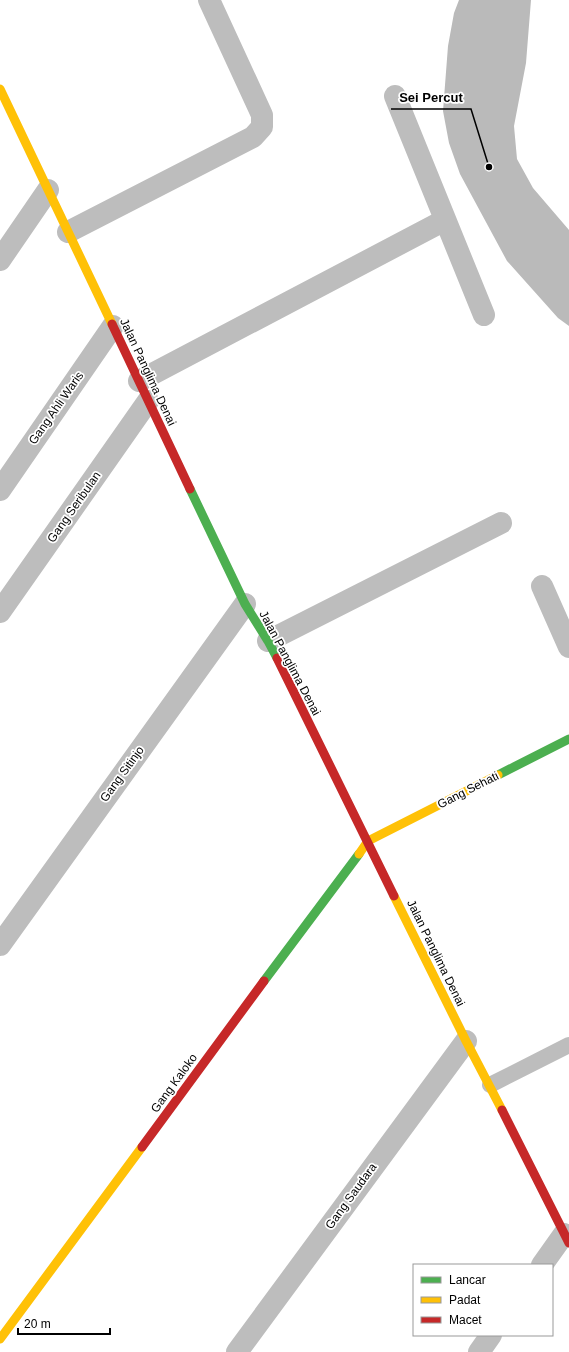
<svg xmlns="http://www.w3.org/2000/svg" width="569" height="1352" viewBox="0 0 569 1352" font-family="Helvetica,sans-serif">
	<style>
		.water { fill: #bababa }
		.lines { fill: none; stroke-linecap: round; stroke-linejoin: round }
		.lane { stroke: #bdbdbd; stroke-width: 16 }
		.street { stroke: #bdbdbd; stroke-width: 22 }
		.fast { stroke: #4caf50; stroke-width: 9 }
		.slow { stroke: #ffc107; stroke-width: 9 }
		.jam { stroke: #c62828; stroke-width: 9 }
		.labels { text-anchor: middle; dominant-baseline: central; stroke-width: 3.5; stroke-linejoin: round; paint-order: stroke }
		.street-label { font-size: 12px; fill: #000; stroke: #fff }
		.leader { fill: none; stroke: #000; stroke-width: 1.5 }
		.callout-dot { fill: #000; stroke: #fff; stroke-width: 1.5 }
		.callout-label { font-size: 13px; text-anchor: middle; font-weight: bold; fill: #000; stroke: #fff; stroke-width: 3.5; stroke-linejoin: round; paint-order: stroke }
	</style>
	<rect width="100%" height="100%" fill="#fff"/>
	<path class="water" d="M 459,0 L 531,0 L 526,63 L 514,126 L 517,159 L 533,188 L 569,230 L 569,326 L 558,318 L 507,261 L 460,174 L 449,143 L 443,111 L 448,46 L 454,13 Z"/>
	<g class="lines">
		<path class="lane" d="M 490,1085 L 569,1045"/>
		<path class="street" d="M 395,96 L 484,315
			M 68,232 L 253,137 L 262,127 L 262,115 L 209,0
			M 0,260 L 48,190
			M 139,381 L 445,220
			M 0,490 L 113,326
			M 542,586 L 569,647
			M 0,612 L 148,401
			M 268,641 L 501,523
			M 0,945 L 245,604
			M 542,1265 L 564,1234
			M 237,1352 L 466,1041
			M 479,1352 L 491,1335"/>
		<path class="fast" d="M 190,489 L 245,604 L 268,641 L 277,658
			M 498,775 L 569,739
			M 264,981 L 359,854"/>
		<path class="slow" d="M 0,89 L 112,324
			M 359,854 L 368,841 L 498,775
			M 394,896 L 466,1041 L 502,1110
			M 0,1339 L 142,1147"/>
		<path class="jam" d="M 112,324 L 190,489
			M 277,658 L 394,896
			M 502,1110 L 569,1243
			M 142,1147 L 264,981"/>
	</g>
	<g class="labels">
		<g class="street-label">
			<text transform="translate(148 372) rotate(65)">Jalan Panglima Denai</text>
			<text transform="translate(56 408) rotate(-55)">Gang Ahli Waris</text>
			<text transform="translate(74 507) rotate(-55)">Gang Seribulan</text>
			<text transform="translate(290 663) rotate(62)">Jalan Panglima Denai</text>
			<text transform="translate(122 774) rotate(-54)">Gang Sitinjo</text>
			<text transform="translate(468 790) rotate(-27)">Gang Sehati</text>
			<text transform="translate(436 953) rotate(64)">Jalan Panglima Denai</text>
			<text transform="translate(174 1083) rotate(-54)">Gang Kaloko</text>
			<text transform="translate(351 1196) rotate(-54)">Gang Saudara</text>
		</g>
	</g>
	<path class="leader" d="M489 167L471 109H391"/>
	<circle class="callout-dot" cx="489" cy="167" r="4"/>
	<g class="callout-label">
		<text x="431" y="102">Sei Percut</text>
	</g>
	<rect x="413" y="1264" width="140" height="72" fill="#ffffff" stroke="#999999"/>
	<rect x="421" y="1277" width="20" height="6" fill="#4caf50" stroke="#999999"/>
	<text x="449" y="1284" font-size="12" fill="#000000">Lancar</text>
	<rect x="421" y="1297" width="20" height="6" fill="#ffc107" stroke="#999999"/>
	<text x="449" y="1304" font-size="12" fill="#000000">Padat</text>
	<rect x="421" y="1317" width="20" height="6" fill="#c62828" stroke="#999999"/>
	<text x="449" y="1324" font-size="12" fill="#000000">Macet</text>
	<path d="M18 1328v6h92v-6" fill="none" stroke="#000000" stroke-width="2"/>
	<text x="24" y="1328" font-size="12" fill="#000000" stroke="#ffffff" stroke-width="3" paint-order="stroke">20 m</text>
</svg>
